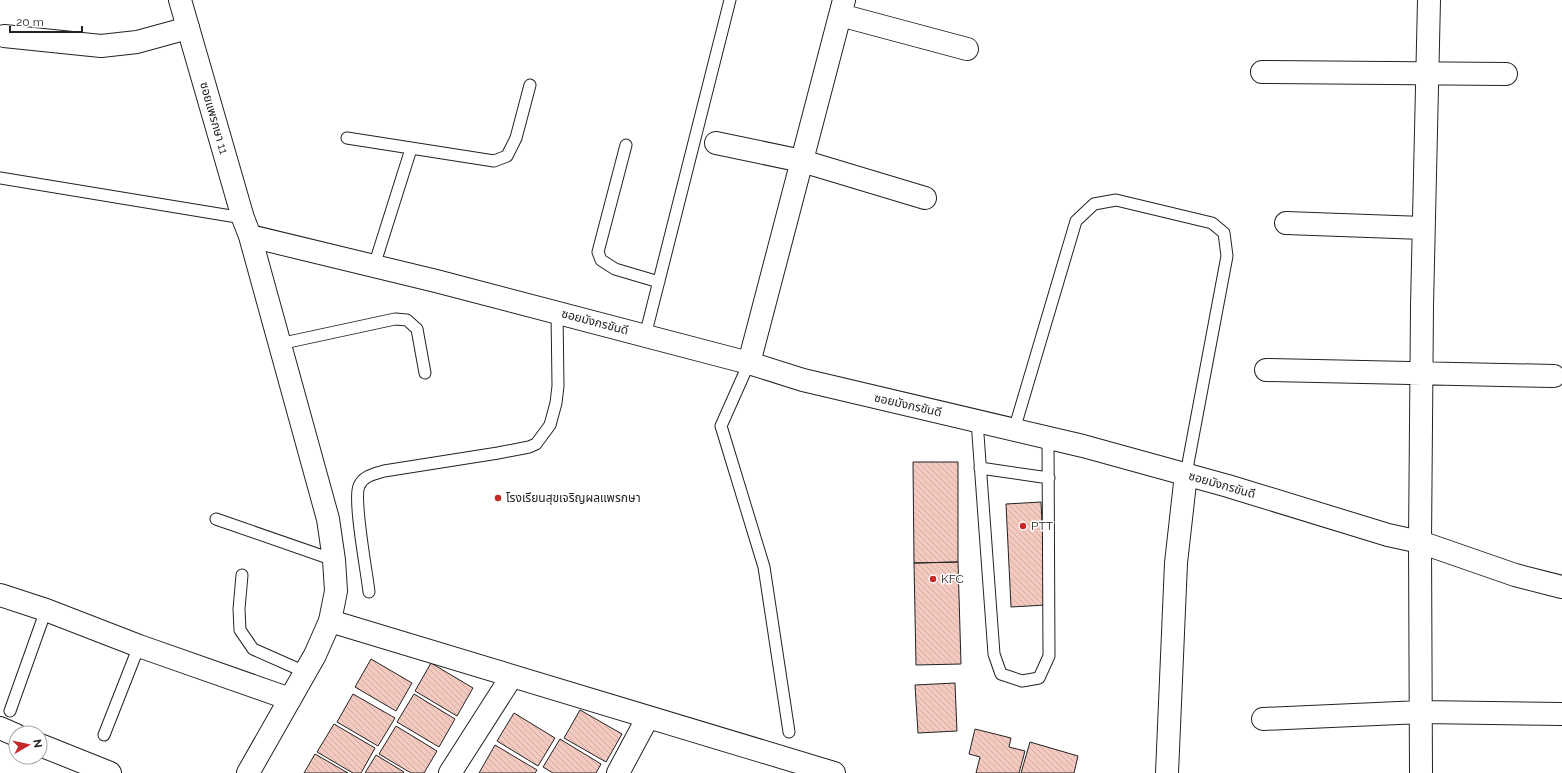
<svg xmlns="http://www.w3.org/2000/svg" width="1562" height="773" viewBox="0 0 1562 773" font-family="Raleway,'Noto Sans Thai',sans-serif">
	<style>
		.building { fill: url(#building-back-hatch); stroke: #222 }
		.lines { fill: none; stroke-linecap: round; stroke-linejoin: round }
		.service-casing { stroke: #222; stroke-width: 13 }
		.minor-casing { stroke: #222; stroke-width: 24 }
		.tertiary-casing { stroke: #222; stroke-width: 24 }
		.service { stroke: #fff; stroke-width: 11 }
		.minor { stroke: #fff; stroke-width: 22 }
		.tertiary { stroke: #fff; stroke-width: 22 }
		.poi-dot { fill: #c62828; stroke: #fff; stroke-width: 1.5 }
		.labels { text-anchor: middle; dominant-baseline: central; stroke-width: 3; stroke-linejoin: round; paint-order: stroke }
		.street-label { font-size: 12px; fill: #222; stroke: #fff }
		.poi-label { font-size: 12px; fill: #222; stroke: #fff; text-anchor: start }
	</style>
	<defs>
		<pattern id="building-back-hatch" width="6" height="6" patternUnits="userSpaceOnUse"><rect width="6" height="6" fill="#f3c9c0"/><path d="M-1 5l2 2M0 0l6 6M5-1l2 2" fill="none" stroke="#d0aca5"/></pattern>
	</defs>
	<rect width="100%" height="100%" fill="#fff"/>
	<path class="building" d="M 913,462 L 958,462 L 958,562 L 914,563 Z
		M 1041,502 L 1046,605 L 1011,607 L 1006,504 Z
		M 958,562 L 961,664 L 916,665 L 914,563 Z
		M 371,659 L 412,683 L 396,711 L 355,687 Z
		M 431,663 L 473,688 L 457,716 L 415,691 Z
		M 955,683 L 957,731 L 918,733 L 915,685 Z
		M 353,694 L 395,718 L 378,746 L 337,722 Z
		M 414,694 L 455,719 L 439,747 L 397,722 Z
		M 580,710 L 622,734 L 606,762 L 564,738 Z
		M 514,713 L 555,738 L 538,766 L 497,741 Z
		M 334,724 L 375,748 L 361,773 L 353,773 L 317,752 Z
		M 396,726 L 437,751 L 424,773 L 411,773 L 379,754 Z
		M 975,729 L 1011,738 L 1009,747 L 1025,751 L 1019,773 L 976,773 L 980,757 L 969,754 Z
		M 560,739 L 601,764 L 596,773 L 553,773 L 543,767 Z
		M 1030,742 L 1078,756 L 1074,773 L 1021,773 Z
		M 495,745 L 537,770 L 535,773 L 479,773 Z
		M 315,754 L 348,773 L 304,773 Z
		M 376,755 L 404,772 L 403,773 L 365,773 Z"/>
	<g class="lines">
		<defs>
			<path id="service" d="M 347,138 L 494,161 L 507,156 L 516,138 L 530,85
				M 626,145 L 598,252 L 601,260 L 615,269 L 659,282
				M 0,178 L 243,218
				M 374,266 L 411,149
				M 645,336 L 730,0
				M 279,344 L 395,319 L 407,320 L 417,329 L 425,373
				M 749,363 L 721,426 L 764,567 L 789,732
				M 977,421 L 994,654 L 1001,674 L 1022,681 L 1039,678 L 1049,656 L 1048,438
				M 1014,430 L 1076,221 L 1094,204 L 1116,200 L 1212,223 L 1224,233 L 1227,256 L 1186,474
				M 980,468 L 1049,478
				M 216,519 L 334,560
				M 242,575 L 239,609 L 240,630 L 253,649 L 305,672
				M 369,592 C 367,573 353,500 359,486 C 363,476 374,474 384,471 L 498,453 L 529,447 L 536,444 L 550,425 L 556,403 L 558,386 L 557,313
				M 10,711 L 46,610
				M 104,735 L 139,646"/>
			<path id="minor" d="M 840,15 L 967,49
				M 4,36 L 101,46 L 137,42 L 188,28
				M 1262,72 L 1506,74
				M 716,143 L 802,161 L 925,198
				M 1286,223 L 1423,228
				M 749,363 L 844,0
				M 1266,370 L 1554,376
				M 0,595 L 46,610 L 139,646 L 290,699
				M 330,621 L 834,773
				M 1263,719 L 1421,712 L 1562,714
				M 0,728 L 16,735
				M 40,745 L 110,773
				M 450,773 L 512,676
				M 618,773 L 648,717
				M 1167,773 L 1176,563 L 1186,474
				M 1421,773 L 1420,542 L 1422,306 L 1429,0"/>
			<path id="tertiary" d="M 180,0 L 243,218 L 250,236 L 328,519 L 334,560 L 336,591 L 330,621 L 315,655 L 248,773
				M 250,236 L 436,281 L 749,363 L 803,380 L 1083,446 L 1228,486 L 1388,535 L 1420,542 L 1515,575 L 1562,587"/>
		</defs>
		<use href="#service" class="service-casing"/>
		<use href="#minor" class="minor-casing"/>
		<use href="#tertiary" class="tertiary-casing"/>
		<use href="#service" class="service"/>
		<use href="#minor" class="minor"/>
		<use href="#tertiary" class="tertiary"/>
	</g>
	<g class="poi-dot">
		<circle cx="498" cy="498" r="4"/>
		<circle cx="1023" cy="526" r="4"/>
		<circle cx="933" cy="579" r="4"/>
	</g>
	<g class="labels">
		<g class="street-label">
			<text transform="translate(214 118) rotate(74)">ซอยแพรกษา 11</text>
			<text transform="translate(595 322) rotate(15)">ซอยมังกรขันดี</text>
			<text transform="translate(908 405) rotate(13)">ซอยมังกรขันดี</text>
			<text transform="translate(1222 485) rotate(16)">ซอยมังกรขันดี</text>
		</g>
		<g class="poi-label">
			<text x="506" y="498">โรงเรียนสุขเจริญผลแพรกษา</text>
			<text x="1031" y="526">PTT</text>
			<text x="941" y="579">KFC</text>
		</g>
	</g>
	<g transform="translate(28 745) rotate(81)"><circle r="19" fill="#ffffff" stroke="#a7a7a7"/>
	<path d="M0-3L7 15L0 10L-7 15Z" fill="#c62828"/>
	<text y="-6" font-size="11" font-weight="bold" text-anchor="middle" fill="#222222">N</text>
	</g>
	<path d="M10 26v6h72v-6" fill="none" stroke="#222222" stroke-width="2"/>
	<text x="16" y="26" font-size="12" fill="#222222" stroke="#ffffff" stroke-width="3" paint-order="stroke">20 m</text>
</svg>
